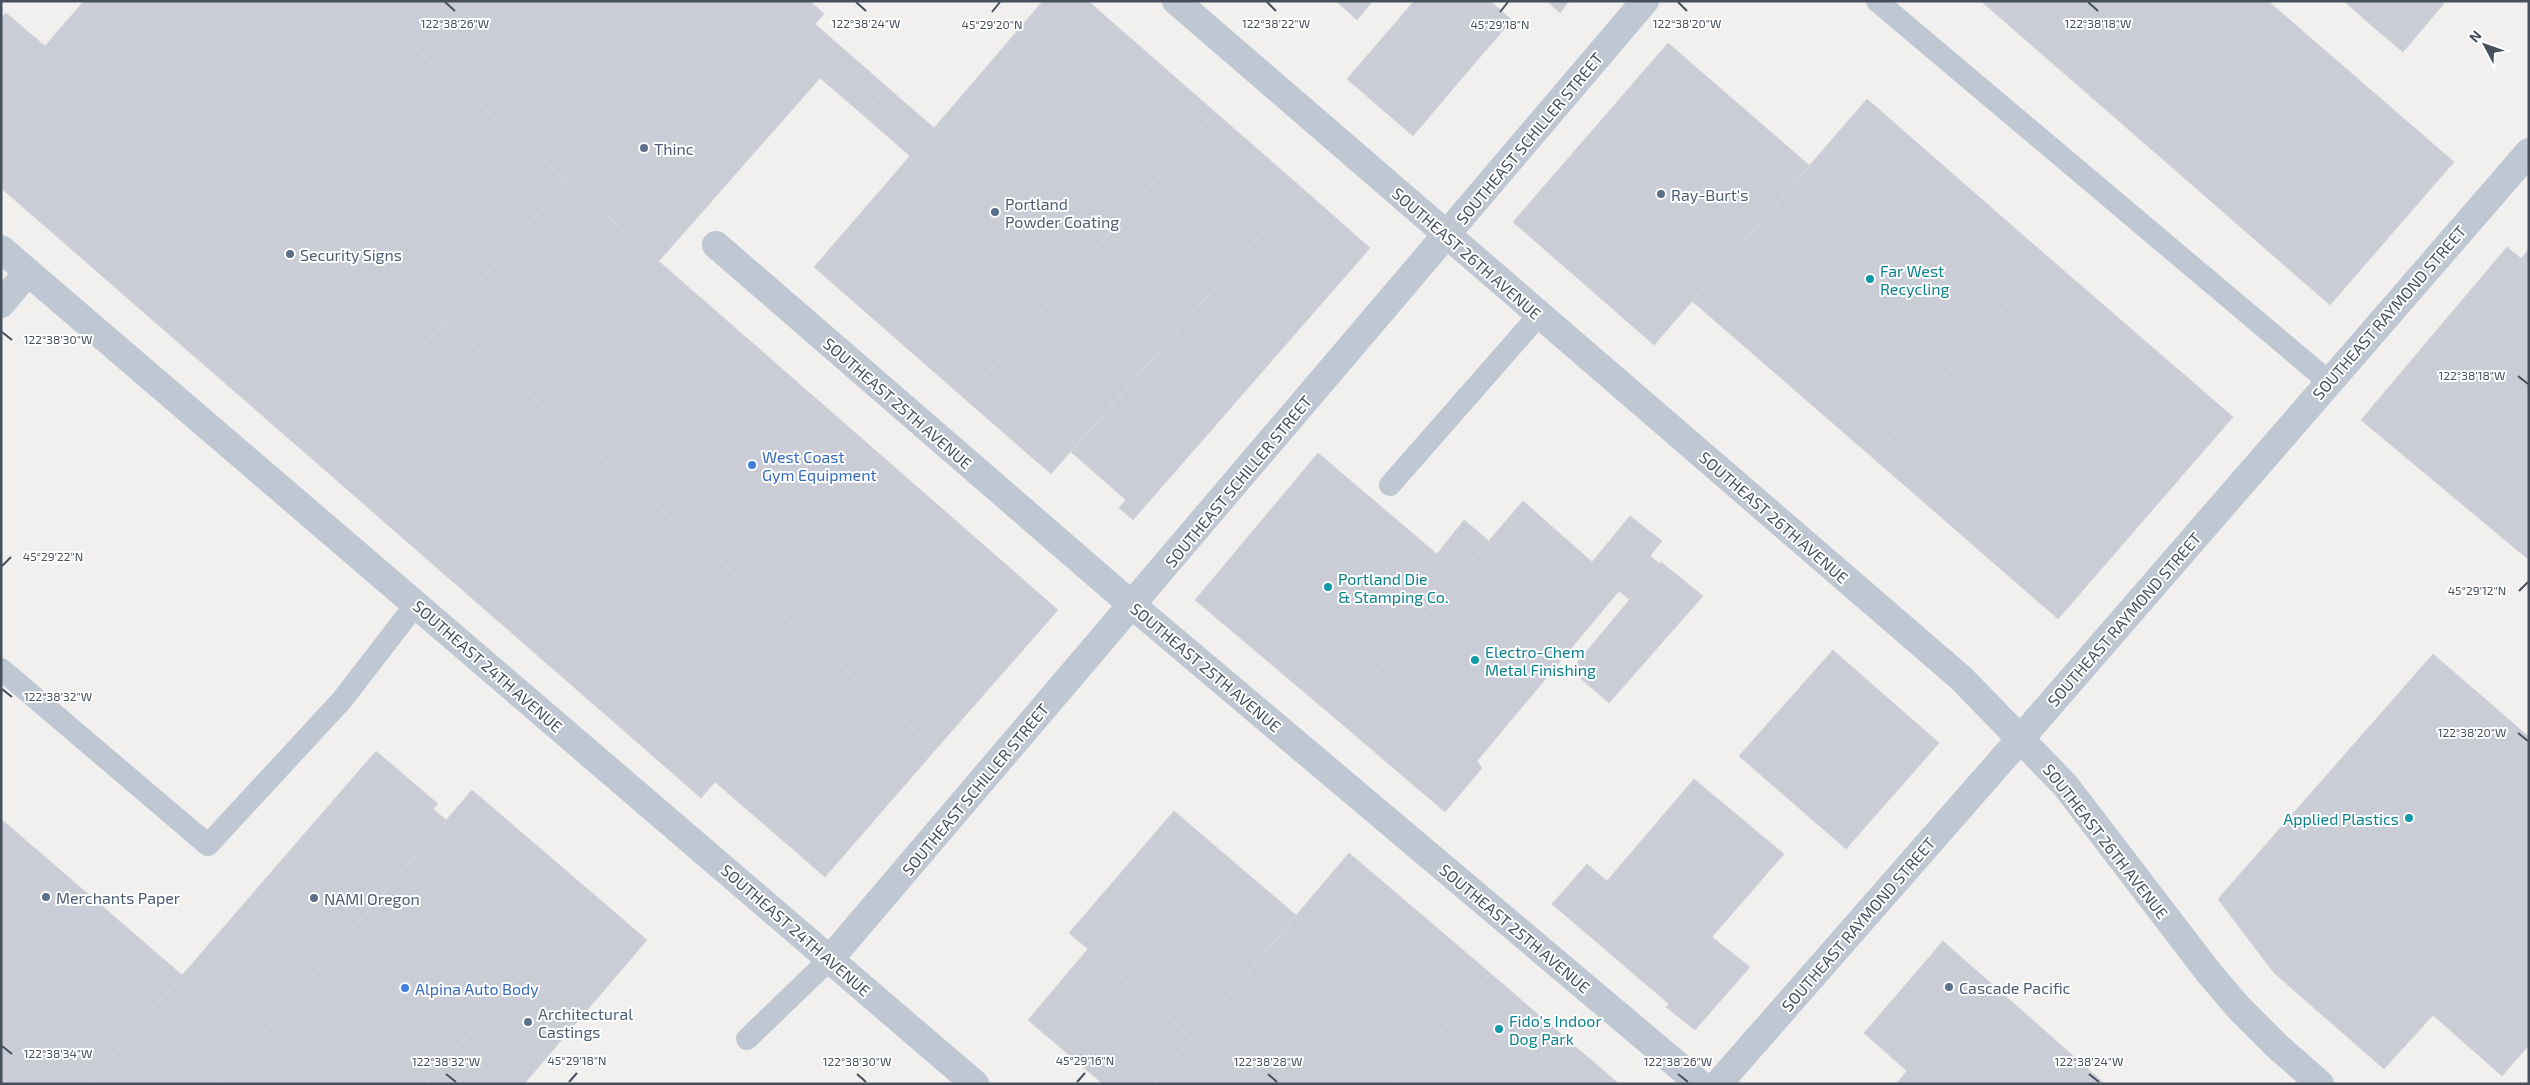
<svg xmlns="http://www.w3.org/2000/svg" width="2530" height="1085" viewBox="0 0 2530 1085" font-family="'Exo 2',sans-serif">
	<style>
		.building { fill: #cacdd5; stroke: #d3d4db }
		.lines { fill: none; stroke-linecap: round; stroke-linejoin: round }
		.service { stroke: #bfc8d2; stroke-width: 22 }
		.minor { stroke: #bfc8d2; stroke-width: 28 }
		.ticks { fill: none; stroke: #46505d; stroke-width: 2 }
		.service-dot { fill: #5c6f8a; stroke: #fff; stroke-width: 2 }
		.culture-dot { fill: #0f9aa8; stroke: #fff; stroke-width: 2 }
		.shop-dot { fill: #3f7fe0; stroke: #fff; stroke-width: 2 }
		.labels { text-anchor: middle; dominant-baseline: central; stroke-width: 4; stroke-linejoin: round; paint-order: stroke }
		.street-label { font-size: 16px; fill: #46505d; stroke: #fff }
		.service-label { font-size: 16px; fill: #4e5e75; stroke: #fff; text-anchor: start }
		.culture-label { font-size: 16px; fill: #0d838f; stroke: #fff; text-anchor: start }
		.shop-label { font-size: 16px; fill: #366cbe; stroke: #fff; text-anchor: start }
		.ticks-label { font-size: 12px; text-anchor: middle; fill: #46505d; stroke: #fff; stroke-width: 4; stroke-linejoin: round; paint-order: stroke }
	</style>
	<rect width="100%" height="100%" fill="#f2efef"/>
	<path class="building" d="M 84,1 L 361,1 L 567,181 L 319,465 L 1,188 L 1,18 L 6,13 L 45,46 Z
		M 361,1 L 810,1 L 824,14 L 815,24 L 887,87 L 863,115 L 820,78 L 659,261 Z
		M 1043,1 L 1088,1 L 1215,112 L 965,399 L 814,267 L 910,156 L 863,115 L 887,87 L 934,128 Z
		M 1336,1 L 1373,1 L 1357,20 Z
		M 1414,1 L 1490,1 L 1512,20 L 1462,78 L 1397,21 Z
		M 1547,1 L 1569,1 L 1560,13 Z
		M 1981,1 L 2268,1 L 2454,162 L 2330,305 Z
		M 2344,1 L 2391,1 L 2371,25 Z
		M 2391,1 L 2446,1 L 2403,52 L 2371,25 Z
		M 1397,21 L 1462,78 L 1413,136 L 1347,79 Z
		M 1668,43 L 1810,166 L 1654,345 L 1513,222 Z
		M 1867,99 L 2048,257 L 1873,458 L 1692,301 Z
		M 1215,112 L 1302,188 L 1051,474 L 965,399 Z
		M 567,181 L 1058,610 L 936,749 L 445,321 Z
		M 1302,188 L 1370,248 L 1133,520 L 1119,508 L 1126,500 L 1071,452 Z
		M 2507,247 L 2529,265 L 2529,560 L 2361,420 Z
		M 2529,249 L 2529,265 L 2521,259 Z
		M 2048,257 L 2233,417 L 2058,619 L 1873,458 Z
		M 445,321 L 936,749 L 825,877 L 715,782 L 701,798 L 319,465 Z
		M 1318,453 L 1437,554 L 1464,520 L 1489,541 L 1336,719 L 1195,600 Z
		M 1523,501 L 1592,562 L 1630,516 L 1662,541 L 1650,556 L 1660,564 L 1630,600 L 1619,591 L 1477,761 L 1482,768 L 1445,812 L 1336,719 Z
		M 1661,562 L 1703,596 L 1609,703 L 1571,670 Z
		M 1833,650 L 1939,743 L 1846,849 L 1739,756 Z
		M 2433,654 L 2529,737 L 2529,1045 L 2502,1076 L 2433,1015 L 2384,1069 L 2274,973 L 2218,899 Z
		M 376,751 L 438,804 L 433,809 L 446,820 L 220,1084 L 88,1084 Z
		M 1694,779 L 1784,854 L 1712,937 L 1750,967 L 1695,1030 L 1666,1007 L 1669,1004 L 1552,904 L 1587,864 L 1607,881 Z
		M 472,790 L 591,892 L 426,1084 L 220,1084 Z
		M 1174,811 L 1297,916 L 1192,1038 L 1069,933 Z
		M 1,819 L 182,975 L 88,1084 L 1,1084 Z
		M 1349,853 L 1490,973 L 1396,1084 L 1153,1084 Z
		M 591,892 L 647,940 L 524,1084 L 426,1084 Z
		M 1943,941 L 2105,1084 L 1896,1084 L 1907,1071 L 1864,1033 Z
		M 1088,949 L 1192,1038 L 1153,1084 L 1103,1084 L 1028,1020 Z
		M 1490,973 L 1619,1084 L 1396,1084 Z"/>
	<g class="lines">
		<path class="service" d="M 1877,1 L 2329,382
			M 1390,485 L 1539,315
			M 1,669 L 208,845 L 342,700 L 416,604
			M 747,1039 L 830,959"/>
		<path class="minor" d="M 1176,1 L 1961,678 L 2065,785 L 2209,973 L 2239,1008 L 2276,1045 L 2320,1084
			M 716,245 L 1132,605 L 1700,1084
			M 1,249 L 975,1084
			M 1,304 L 28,272
			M 830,959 L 1645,1
			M 1718,1084 L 2021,738 L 2529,152"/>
	</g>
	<path class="ticks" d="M 445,2 L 455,11M 856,2 L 866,11M 1267,2 L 1276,11M 1678,2 L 1687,11M 2088,2 L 2098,11M 992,12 L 1000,2M 1500,12 L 1508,2M 2,332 L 12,340M 2518,376 L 2528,384M 2,566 L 11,557M 2519,591 L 2528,582M 2,689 L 12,697M 2518,733 L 2528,741M 2,1046 L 12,1054M 446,1074 L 456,1082M 857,1074 L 866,1082M 1268,1074 L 1277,1082M 1678,1074 L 1688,1082M 2089,1074 L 2099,1082M 569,1082 L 577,1073M 1077,1082 L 1085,1073"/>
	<g class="service-dot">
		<circle cx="644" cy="148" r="5"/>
		<circle cx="1661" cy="194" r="5"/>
		<circle cx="995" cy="212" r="5"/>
		<circle cx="290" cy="254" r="5"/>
		<circle cx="46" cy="897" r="5"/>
		<circle cx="314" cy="898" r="5"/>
		<circle cx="1949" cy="987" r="5"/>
		<circle cx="528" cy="1022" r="5"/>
	</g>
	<g class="culture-dot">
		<circle cx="1870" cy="279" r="5"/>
		<circle cx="1328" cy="587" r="5"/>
		<circle cx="1475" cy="660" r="5"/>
		<circle cx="2409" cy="818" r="5"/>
		<circle cx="1499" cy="1029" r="5"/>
	</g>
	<g class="shop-dot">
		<circle cx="752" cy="465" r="5"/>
		<circle cx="405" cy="988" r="5"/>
	</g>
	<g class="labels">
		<g class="street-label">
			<text transform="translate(1529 138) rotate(-50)">SOUTHEAST SCHILLER STREET</text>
			<text transform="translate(1467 253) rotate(41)">SOUTHEAST 26TH AVENUE</text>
			<text transform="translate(2389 312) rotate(-49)">SOUTHEAST RAYMOND STREET</text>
			<text transform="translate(898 403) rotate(41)">SOUTHEAST 25TH AVENUE</text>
			<text transform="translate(1238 481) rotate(-50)">SOUTHEAST SCHILLER STREET</text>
			<text transform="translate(1774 517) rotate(41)">SOUTHEAST 26TH AVENUE</text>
			<text transform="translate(2124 619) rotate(-49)">SOUTHEAST RAYMOND STREET</text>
			<text transform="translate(488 666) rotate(41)">SOUTHEAST 24TH AVENUE</text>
			<text transform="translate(1206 667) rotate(40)">SOUTHEAST 25TH AVENUE</text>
			<text transform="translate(975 789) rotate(-50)">SOUTHEAST SCHILLER STREET</text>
			<text transform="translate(2106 841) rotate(52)">SOUTHEAST 26TH AVENUE</text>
			<text transform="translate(1858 924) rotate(-49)">SOUTHEAST RAYMOND STREET</text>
			<text transform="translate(1515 928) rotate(40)">SOUTHEAST 25TH AVENUE</text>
			<text transform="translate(796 930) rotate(41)">SOUTHEAST 24TH AVENUE</text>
		</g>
		<g class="service-label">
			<text x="654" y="148">Thinc</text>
			<text x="1671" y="194">Ray-Burt's</text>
			<text x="1005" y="203">Portland<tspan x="1005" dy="18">Powder Coating</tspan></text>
			<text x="300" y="254">Security Signs</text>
			<text x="56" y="897">Merchants Paper</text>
			<text x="324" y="898">NAMI Oregon</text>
			<text x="1959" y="987">Cascade Pacific</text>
			<text x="538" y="1013">Architectural<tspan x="538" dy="18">Castings</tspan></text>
		</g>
		<g class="culture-label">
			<text x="1880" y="270">Far West<tspan x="1880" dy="18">Recycling</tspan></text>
			<text x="1338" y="578">Portland Die<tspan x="1338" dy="18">&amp; Stamping Co.</tspan></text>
			<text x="1485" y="651">Electro-Chem<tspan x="1485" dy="18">Metal Finishing</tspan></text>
			<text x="2399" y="818" text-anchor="end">Applied Plastics</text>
			<text x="1509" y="1020">Fido's Indoor<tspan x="1509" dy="18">Dog Park</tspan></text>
		</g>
		<g class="shop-label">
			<text x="762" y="456">West Coast<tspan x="762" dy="18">Gym Equipment</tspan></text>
			<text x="415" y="988">Alpina Auto Body</text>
		</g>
	</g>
	<g class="ticks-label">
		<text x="1687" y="28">122°38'20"W</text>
		<text x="2098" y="28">122°38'18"W</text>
		<text x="455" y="28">122°38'26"W</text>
		<text x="866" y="28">122°38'24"W</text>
		<text x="1276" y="28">122°38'22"W</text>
		<text x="992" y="29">45°29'20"N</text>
		<text x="1500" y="29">45°29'18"N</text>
		<text x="58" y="344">122°38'30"W</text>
		<text x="2472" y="380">122°38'18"W</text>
		<text x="53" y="561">45°29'22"N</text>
		<text x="2477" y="595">45°29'12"N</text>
		<text x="58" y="701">122°38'32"W</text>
		<text x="2472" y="737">122°38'20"W</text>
		<text x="58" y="1058">122°38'34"W</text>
		<text x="577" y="1065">45°29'18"N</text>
		<text x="1085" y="1065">45°29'16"N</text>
		<text x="446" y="1066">122°38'32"W</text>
		<text x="857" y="1066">122°38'30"W</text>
		<text x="1268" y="1066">122°38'28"W</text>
		<text x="1678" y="1066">122°38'26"W</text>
		<text x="2089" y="1066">122°38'24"W</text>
	</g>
	<rect width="2530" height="1085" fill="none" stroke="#46505d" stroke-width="5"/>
	<g transform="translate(2485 45) rotate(311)" stroke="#ffffff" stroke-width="4" paint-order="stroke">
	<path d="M0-4L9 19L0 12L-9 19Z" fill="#46505d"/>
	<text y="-8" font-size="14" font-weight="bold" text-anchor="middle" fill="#46505d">N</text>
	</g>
</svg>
